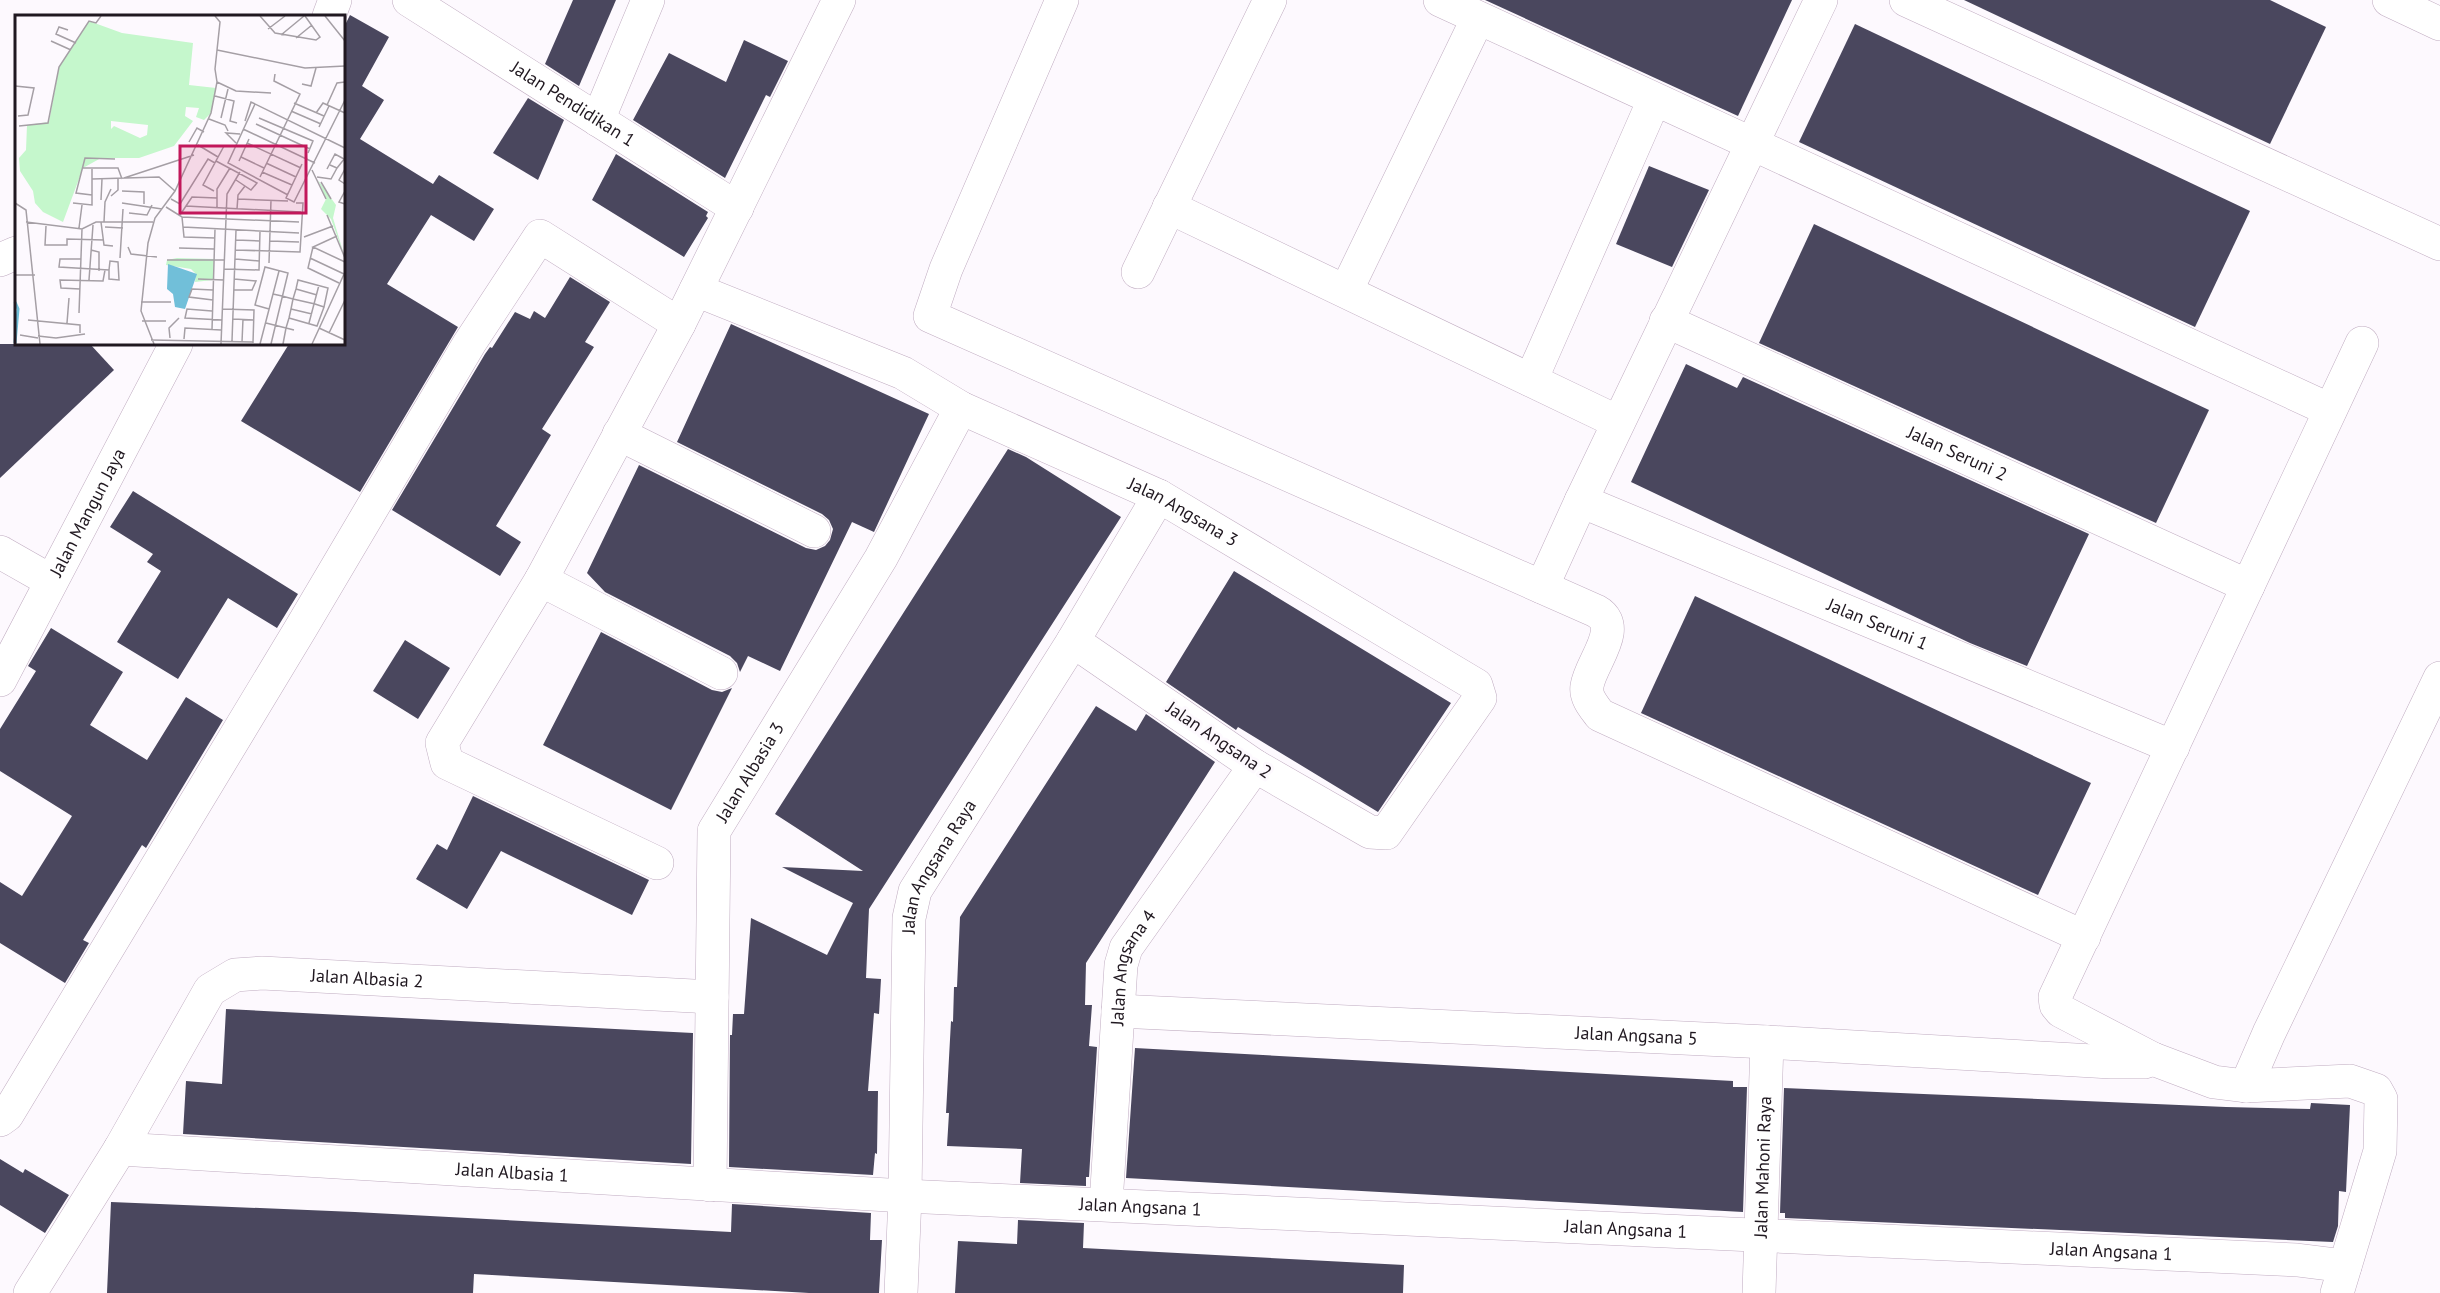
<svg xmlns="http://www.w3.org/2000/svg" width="2440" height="1293" viewBox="0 0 2440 1293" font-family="'PT Sans',sans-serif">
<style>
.building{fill:#4a475e}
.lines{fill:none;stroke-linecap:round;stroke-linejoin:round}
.street-casing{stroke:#c0acc1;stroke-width:34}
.secondary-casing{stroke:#c0acc1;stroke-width:34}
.street{stroke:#fff;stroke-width:33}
.secondary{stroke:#fff;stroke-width:33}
.labels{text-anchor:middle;stroke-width:6;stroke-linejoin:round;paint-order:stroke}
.street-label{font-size:18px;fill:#201820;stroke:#fdf9fe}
.inset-river{fill:none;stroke:#71bfd9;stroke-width:3}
.inset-road{fill:none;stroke:#a59fa5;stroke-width:1.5}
.view{fill:#c2185b;fill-opacity:0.15;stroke:#c2185b;stroke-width:3}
.inset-edge{fill:none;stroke:#201820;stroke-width:3}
</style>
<rect width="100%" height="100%" fill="#fdf9fe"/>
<g class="building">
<polygon points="573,0 616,0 579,86 545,64"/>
<polygon points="1485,0 1792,0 1738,116"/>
<polygon points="1964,0 2270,0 2326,27 2270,144"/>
<polygon points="350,15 389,37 362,86 384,100 360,139 433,184 439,175 494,209 474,241 431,215 387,284 458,327 360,492 241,421 289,344 344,344 344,27"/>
<polygon points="1855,24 2250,211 2195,327 1799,142"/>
<polygon points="744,40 788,61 770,97 766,95 725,178 633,120 669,53 726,82"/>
<polygon points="528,98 564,120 538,180 493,153"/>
<polygon points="616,154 708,212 706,216 708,218 684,257 592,200"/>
<polygon points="1649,166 1709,190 1672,267 1616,244"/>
<polygon points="1814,224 2209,410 2156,523 1759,343"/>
<polygon points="570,277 610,302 585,342 594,347 542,429 551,435 496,526 521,542 500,576 392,510 485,354 490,347 492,348 515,312 530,319 534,311 545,318"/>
<polygon points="731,324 929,414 874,532 852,522 780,671 748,656 740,672 737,663 730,656 605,592 587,573 639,465 806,548 816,550 825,546 830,540 833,529 829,520 822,514 677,442"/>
<polygon points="0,344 90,344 114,370 0,478"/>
<polygon points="1686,364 1737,388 1743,377 2089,534 2027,666 1970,643 1631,482"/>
<polygon points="1008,449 1026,457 1121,517 869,909 866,978 881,979 879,1014 874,1013 868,1091 878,1091 877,1154 875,1153 873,1175 729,1167 730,1035 732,1035 733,1014 744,1014 751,918 827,955 853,903 782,867 863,871 775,814"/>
<polygon points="133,491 298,594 277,628 228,598 178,679 117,642 161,571 147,562 153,554 110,527"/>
<polygon points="1234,571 1451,703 1378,812 1238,727 1236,730 1166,682"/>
<polygon points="1695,596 2091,783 2038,895 1641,713"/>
<polygon points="51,628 123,672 90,725 147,760 186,697 223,720 146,848 142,845 83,940 89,943 65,983 0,943 0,882 22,896 72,816 0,771 0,729 36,671 28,666"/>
<polygon points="601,632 712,690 722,692 732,688 671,810 543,745"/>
<polygon points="405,640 450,668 418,719 373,691"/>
<polygon points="1096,706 1136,731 1146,714 1215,762 1086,963 1085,1005 1092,1005 1089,1046 1097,1047 1089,1177 1086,1177 1086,1186 1020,1183 1022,1149 947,1146 949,1113 946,1113 951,1021 953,1022 954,987 957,987 960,917"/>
<polygon points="473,796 649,880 632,915 501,851 467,909 416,879 437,844 447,850"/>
<polygon points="226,1009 693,1033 691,1164 183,1134 186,1081 222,1084"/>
<polygon points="1135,1048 1733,1081 1733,1087 1747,1087 1743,1212 1126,1178"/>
<polygon points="1784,1088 2226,1107 2310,1109 2311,1103 2350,1105 2346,1192 2339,1191 2338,1226 2333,1242 1785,1218 1785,1213 1780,1213"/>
<polygon points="0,1159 23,1173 25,1169 69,1195 45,1233 0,1205"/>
<polygon points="111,1202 355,1212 731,1232 732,1204 871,1213 870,1240 882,1240 879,1293 809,1293 474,1274 473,1293 107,1293"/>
<polygon points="1018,1220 1084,1223 1083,1248 1404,1265 1403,1293 955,1293 958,1241 1017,1244"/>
</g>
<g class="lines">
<defs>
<g id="street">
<path id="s1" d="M 409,0 L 737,208"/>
<path d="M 1062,0 L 946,269 L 930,316 L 1596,611 C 1625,627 1590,663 1587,686 C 1585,697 1594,707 1600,715 L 2084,937"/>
<polyline points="1440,0 2330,410"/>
<polyline points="1906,0 2440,244"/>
<polyline points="2389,0 2440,24"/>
<polyline points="598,120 648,0"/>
<polyline points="1169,207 1618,422"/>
<polyline points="0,260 16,253"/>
<polyline points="1138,272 1270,0"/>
<path id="s2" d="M 696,290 L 903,373 L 961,408 L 1159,496 L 1476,685 L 1480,698 L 1386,833 L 1370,832 L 1255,766 L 1073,641"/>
<polyline points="1346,291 1478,18"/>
<path id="s3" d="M 1666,321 L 2248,586"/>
<polyline points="2362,343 2055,997 2056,1005 2061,1011 2153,1059 2214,1082 2246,1086 2269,1033 2440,678"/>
<polyline points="1531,380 1654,100"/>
<polyline points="619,434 814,531"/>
<path id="s4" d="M 1581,501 L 2173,747"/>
<polyline points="0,552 51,581"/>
<polyline points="541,580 721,673"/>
<polyline points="1542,587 1581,501 1821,0"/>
<polyline points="657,863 447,763 442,743 541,580 679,324 839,0"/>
<path id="s5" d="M 1118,1011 L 1767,1042 L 2111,1062 L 2144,1062 L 2153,1059"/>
<polyline points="2246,1086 2350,1081 2376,1090 2381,1099 2380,1151 2337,1293"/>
<polyline points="0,1120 7,1115 301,628 469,344 540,236 679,324"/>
<path id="s6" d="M 120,1149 L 905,1196 L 2297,1260 L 2345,1266"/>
<path id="s7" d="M 710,1185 L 714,831 L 881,558 L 961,408"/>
<path id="s8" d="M 1106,1204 L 1121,965 L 1126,948 L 1255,766"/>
<path id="s9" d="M 30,1293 L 120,1149 L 210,990 L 235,975 L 262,973 L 712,997"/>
<path id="s10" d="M 901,1293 L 905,1196 L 909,918 L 915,891 L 1073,641 L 1159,496"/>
<path id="s11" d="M 1759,1293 L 1767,1042"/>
</g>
<g id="secondary">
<polyline points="329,16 335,0"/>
<path id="s12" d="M 0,680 L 176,344"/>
</g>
</defs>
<use href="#street" class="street-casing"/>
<use href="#secondary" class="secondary-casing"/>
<use href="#street" class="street"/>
<use href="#secondary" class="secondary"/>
</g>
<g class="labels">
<g class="street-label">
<text dy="6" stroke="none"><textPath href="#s1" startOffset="194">Jalan Pendidikan 1</textPath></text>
<text dy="6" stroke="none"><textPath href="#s3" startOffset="320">Jalan Seruni 2</textPath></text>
<text dy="6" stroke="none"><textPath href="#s12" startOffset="189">Jalan Mangun Jaya</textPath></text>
<text dy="6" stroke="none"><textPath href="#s2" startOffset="536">Jalan Angsana 3</textPath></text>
<text dy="6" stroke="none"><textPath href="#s4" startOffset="321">Jalan Seruni 1</textPath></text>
<text transform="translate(1219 740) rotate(34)" y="6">Jalan Angsana 2</text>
<text dy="6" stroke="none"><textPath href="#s7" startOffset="423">Jalan Albasia 3</textPath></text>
<text dy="6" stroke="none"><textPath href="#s10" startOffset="434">Jalan Angsana Raya</textPath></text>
<text dy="6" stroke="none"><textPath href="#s8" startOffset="240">Jalan Angsana 4</textPath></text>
<text dy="6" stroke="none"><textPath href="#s9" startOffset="514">Jalan Albasia 2</textPath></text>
<text dy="6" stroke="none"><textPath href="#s5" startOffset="519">Jalan Angsana 5</textPath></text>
<text dy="6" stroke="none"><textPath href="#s11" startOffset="126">Jalan Mahoni Raya</textPath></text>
<text dy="6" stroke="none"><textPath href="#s6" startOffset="393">Jalan Albasia 1</textPath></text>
<text dy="6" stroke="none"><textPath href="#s6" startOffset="1022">Jalan Angsana 1</textPath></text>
<text dy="6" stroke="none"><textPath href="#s6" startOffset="1508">Jalan Angsana 1</textPath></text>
<text dy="6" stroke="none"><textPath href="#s6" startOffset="1994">Jalan Angsana 1</textPath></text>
</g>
</g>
<g transform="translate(15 15)">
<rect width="330" height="330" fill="#fdf9fe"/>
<path d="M 74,6 L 107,18 L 178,28 L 174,70 L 201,73 L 196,98 L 189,105 L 181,102 L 184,93 L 171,92 L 170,101 L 178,106 L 159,131 L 124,143 L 86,143 L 68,153 L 48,207 L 28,197 L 20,188 L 18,176 L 5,156 L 4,143 L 11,135 L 12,110 L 34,107 L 44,52 ZM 96,106 L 133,110 L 132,120 L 125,123 L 99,111 L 96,114 ZM 303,165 L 321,190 L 318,203 L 330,243 L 316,204 L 306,194 L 311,184 ZM 162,243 L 199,244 L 198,265 L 180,267 L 181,259 L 176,254 L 151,250 L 152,245 Z" fill="#c5f7cc" fill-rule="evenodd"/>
<path d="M 153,249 L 182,259 L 170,294 L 160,292 L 158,279 L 152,274 Z" fill="#71bfd9"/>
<path class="inset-river" d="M 0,287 L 3,294 L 0,328"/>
<path class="inset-road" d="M 245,1 L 260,18 L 301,25 L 305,22 L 290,1M 310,1 L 330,26M 253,14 L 270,1M 53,15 L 44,12 L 41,19 L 61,28M 266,20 L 289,1M 281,23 L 297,10M 36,26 L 56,35M 202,35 L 290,53 L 330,51M 202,67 L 221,76 L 256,78M 287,69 L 296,71 L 301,53M 0,71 L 19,73 L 13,100 L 3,101M 200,81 L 219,86 L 215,106 L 222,108M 279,88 L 309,101M 240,89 L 213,148 L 273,180M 312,90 L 322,68 L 330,67M 276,96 L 306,109M 301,98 L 308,88 L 330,98M 206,103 L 213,74M 244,103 L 298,126 L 293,138M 194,104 L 210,110 L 213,116M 230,106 L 236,87 L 330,133M 241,109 L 295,134M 4,111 L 33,108 L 44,52 L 74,6 L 81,8 L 86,1M 304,112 L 314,91M 228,114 L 300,148M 174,127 L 182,113 L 189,117M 221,128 L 211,118 L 225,119M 232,128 L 286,153M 183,130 L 203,142M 226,142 L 249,153M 201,146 L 242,168 L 236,175 L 221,165M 224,146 L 234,124M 251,148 L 281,162M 287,149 L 271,183 L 279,187 L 330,85M 315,150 L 322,153 L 330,143M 68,153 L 103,153 L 107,164M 312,154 L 320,139 L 329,144M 330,154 L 324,165 L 330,169M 297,155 L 311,184M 247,157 L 277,170M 245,162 L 285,79 L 259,66 L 260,59M 302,162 L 316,164 L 322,153M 109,163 L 179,140M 77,164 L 144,162 L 160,176M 306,167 L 316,184M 107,176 L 129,177 L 129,189M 199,176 L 188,170 L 209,131M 330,176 L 324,187 L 330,189M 77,180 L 61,178 L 70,143 L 100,144M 96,181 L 103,175 L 103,164M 156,184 L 165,189 L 193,144 L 200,148M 223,184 L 273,186M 86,185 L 87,164M 0,188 L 11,195 L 25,329M 58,188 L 77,190 L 77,154M 107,188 L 147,194M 171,191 L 286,197M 151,192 L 167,202 L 284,207M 202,193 L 202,174 L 215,153M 222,194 L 223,180 L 230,171M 114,198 L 132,200 L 137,190M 165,200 L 177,182 L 202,183M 312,200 L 330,243M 167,202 L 169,222 L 200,223M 11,207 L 67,214 L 81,207 L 138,207M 86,207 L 89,230 L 98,231M 89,207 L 90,187 L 96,174M 31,211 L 30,230 L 52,230 L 52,224 L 89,225M 90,212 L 108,213M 168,212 L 284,218M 64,213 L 67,190M 322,221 L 298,232 L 330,247M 289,222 L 318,211M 221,225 L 245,226M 255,226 L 284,227M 113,232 L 116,239 L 142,242M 298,232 L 293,253 L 324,268M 164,233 L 199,234M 76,235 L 84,237 L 84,256M 221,235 L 285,237 L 288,188 L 281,188M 105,243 L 108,194M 295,243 L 329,259M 66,244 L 45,244 L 44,252 L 94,255 L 95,246 L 103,247 L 104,265 L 94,264 L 94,255M 220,244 L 244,246M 152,245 L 209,245M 254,248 L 256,185M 209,254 L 244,255 L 245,216M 0,260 L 20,260M 183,264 L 209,265M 74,265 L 78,210M 65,274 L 46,273 L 45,265 L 88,266 L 90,255M 281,274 L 302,280M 219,275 L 237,275 L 241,266 L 219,264M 258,279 L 267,281 L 278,284 L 300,289 L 309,292 L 313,273 L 283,265 L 281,274 L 278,284 L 276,294 L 274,303 L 271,313 L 268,329M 198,285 L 174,282 L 177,274 L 198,275M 126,287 L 156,287M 207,294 L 239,295 L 238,328M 254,294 L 240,290 L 250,252 L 273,258 L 256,329M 276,294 L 297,299M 197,296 L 172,294 L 170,303 L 207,305M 64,298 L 67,214M 274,303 L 302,311 L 309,292M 218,304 L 239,305M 13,305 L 65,310 L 65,318M 127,306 L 151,306M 52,308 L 54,283M 251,308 L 279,315M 294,308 L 304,270M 304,313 L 330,325M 197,315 L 200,214M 314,318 L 330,285M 5,320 L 23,323M 23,321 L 41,323 L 70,319M 155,323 L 154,313 L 164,303M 169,324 L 170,313 L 206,315M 136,325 L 238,327M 217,326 L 221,215M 227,327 L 228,304M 139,329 L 126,296 L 133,228 L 140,203 L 160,176 L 196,98 L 202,67 L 200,54 L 205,7 L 200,1M 206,329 L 212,179 L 225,157M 245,329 L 264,256M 297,329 L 330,257"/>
<path class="view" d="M 165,131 L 291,131 L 291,198 L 165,198 Z"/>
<rect width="330" height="330" class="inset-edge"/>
</g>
</svg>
